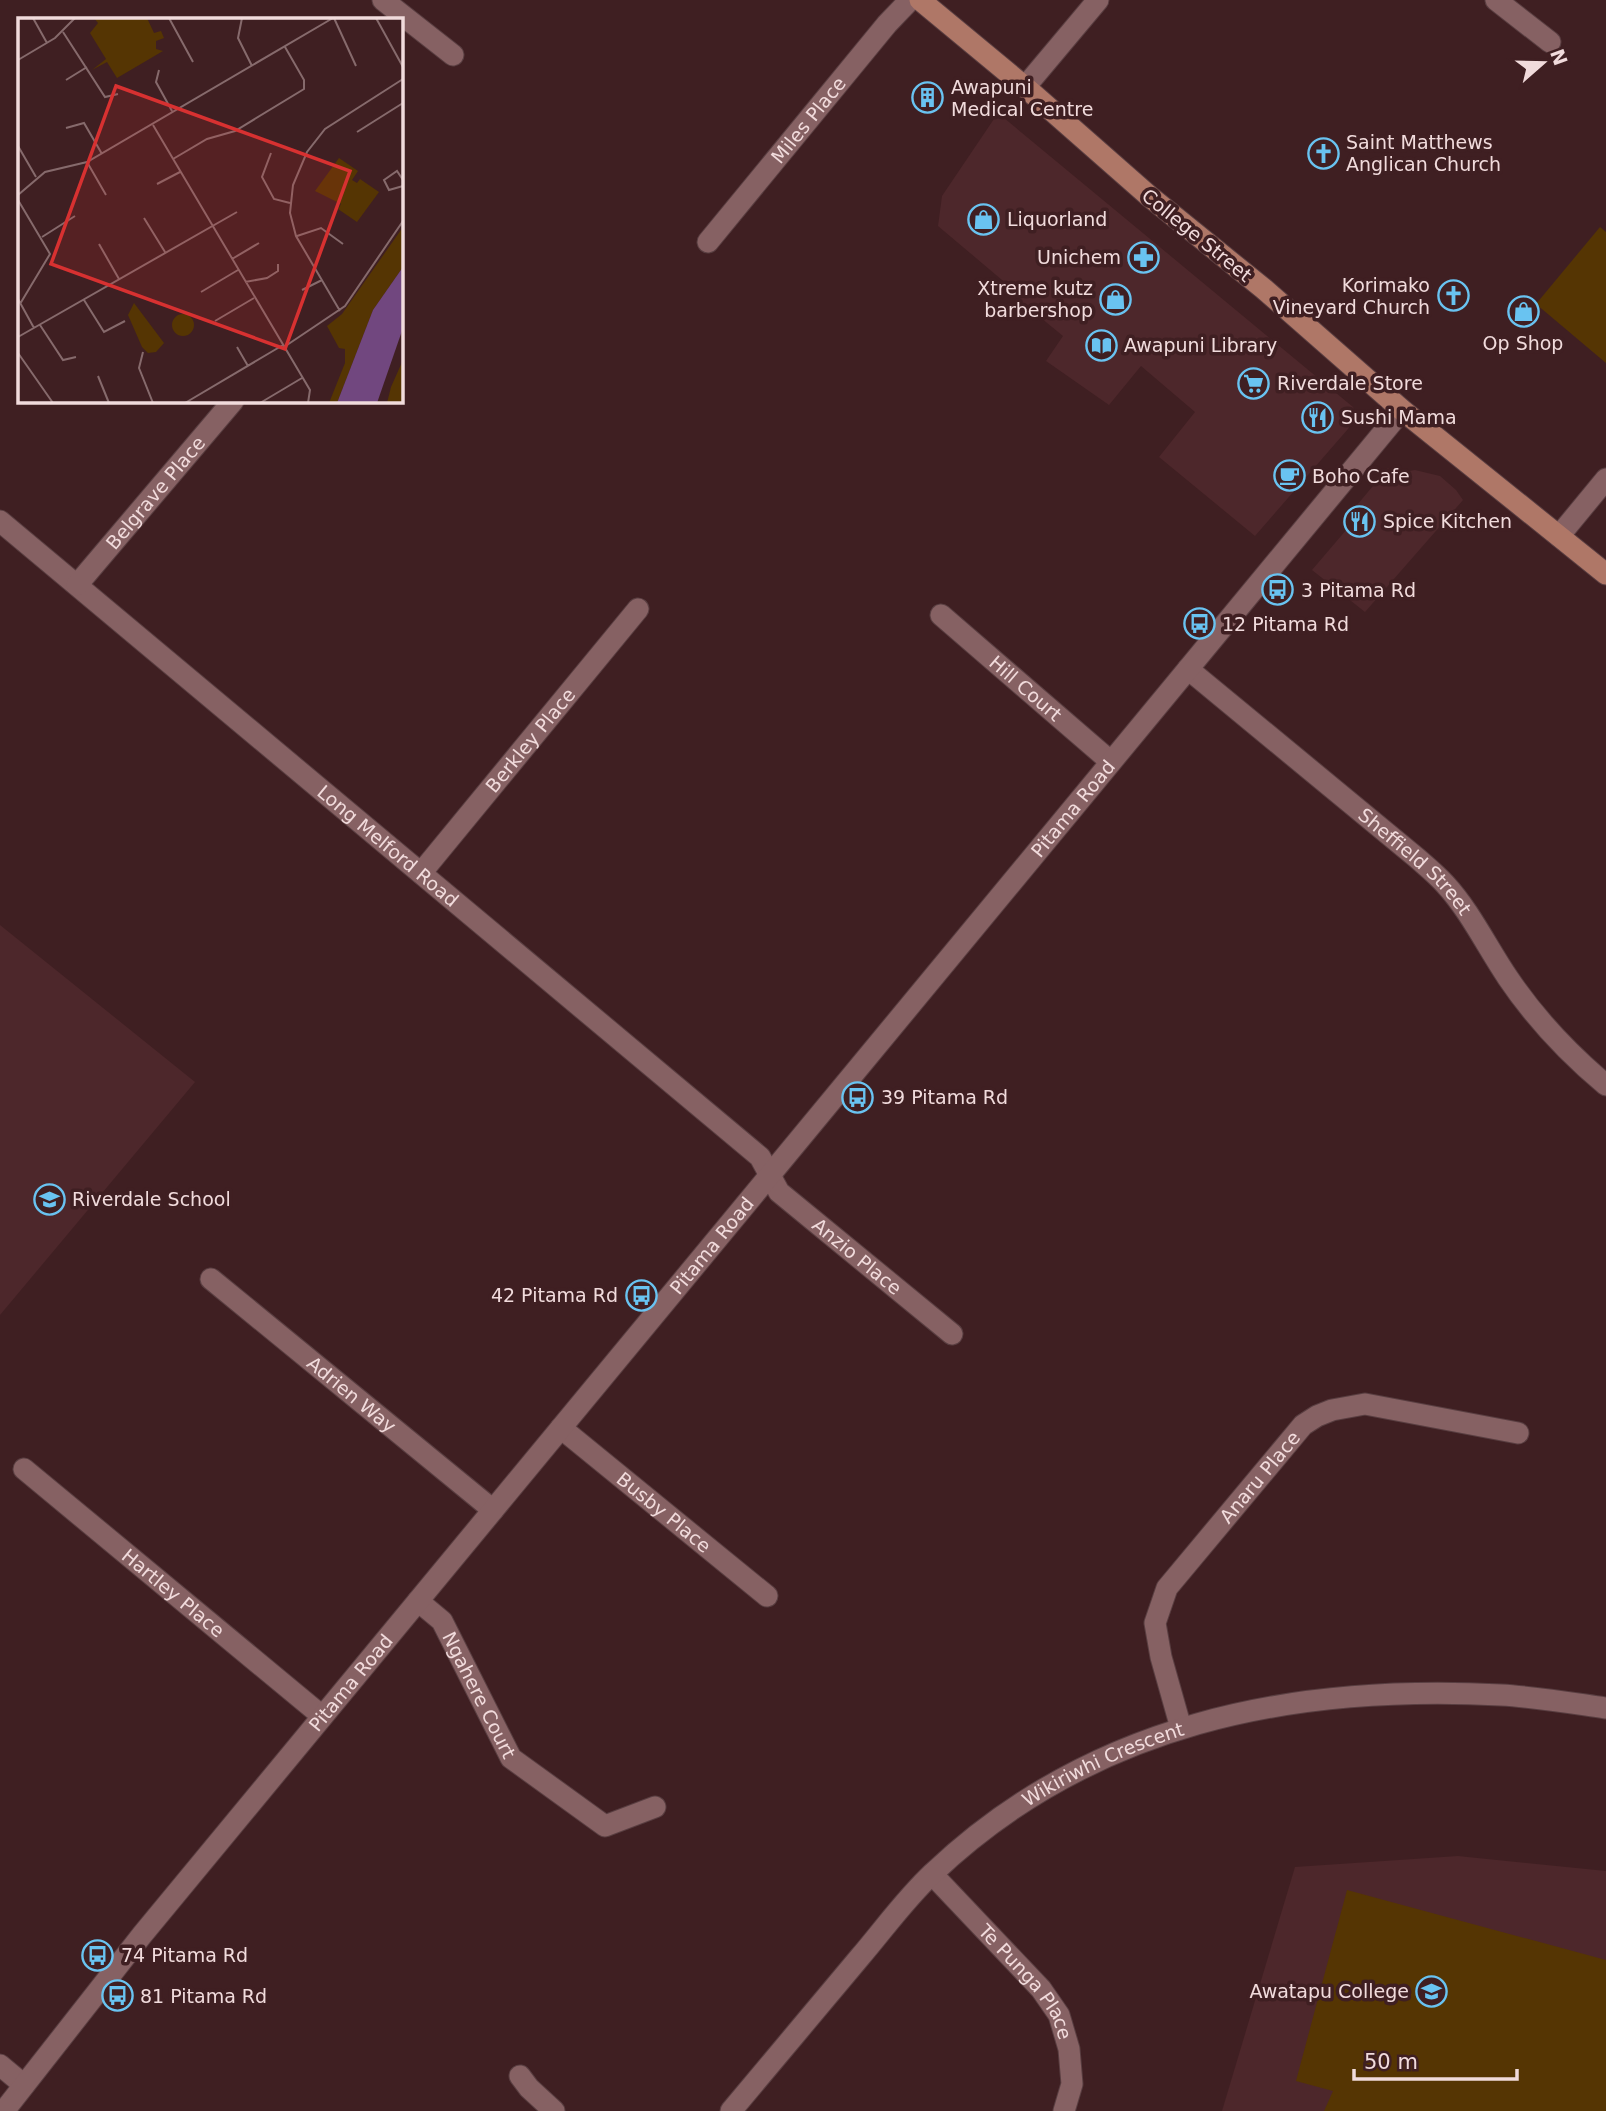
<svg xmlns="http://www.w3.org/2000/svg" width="1606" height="2111" viewBox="0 0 1606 2111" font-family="'DejaVu Sans',sans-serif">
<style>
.built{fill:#4d272b}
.green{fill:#553503}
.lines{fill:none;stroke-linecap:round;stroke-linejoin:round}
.minor-casing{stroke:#593e41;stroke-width:23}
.major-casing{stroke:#593e41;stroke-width:23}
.minor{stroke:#866163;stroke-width:21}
.major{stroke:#af7767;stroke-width:21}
.labels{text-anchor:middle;stroke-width:7;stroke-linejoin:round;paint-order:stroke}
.poi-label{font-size:19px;fill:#f1dbdc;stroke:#3f1f22;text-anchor:start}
.street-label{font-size:19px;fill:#f1dbdc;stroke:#3f1f22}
.inset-road{fill:none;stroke:#866a6c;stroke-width:2}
.view{fill:#d73131;fill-opacity:0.15;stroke:#d73131;stroke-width:3.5}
.inset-edge{fill:none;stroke:#f1dbdc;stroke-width:3.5}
</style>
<rect width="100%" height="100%" fill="#3f1f22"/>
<g class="built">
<polygon points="998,113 1353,407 1356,415 1348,429 1255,536 1159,457 1195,412 1141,366 1109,405 1046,361 1063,336 1019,300 1021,296 938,226 942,196"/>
<polygon points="1388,468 1393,474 1415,470 1440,476 1456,490 1463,500 1365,612 1312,570 1347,529 1342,523"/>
<polygon points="0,925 195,1082 0,1315"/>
<polygon points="1458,1856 1606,1871 1606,2111 1222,2111 1295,1867"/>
</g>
<g class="green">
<polygon points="1600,227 1606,232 1606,363 1536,304"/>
<polygon points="1347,1890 1606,1960 1606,2111 1324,2111 1333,2091 1296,2081"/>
</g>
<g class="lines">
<defs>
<g id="minor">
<polyline points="383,0 453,55"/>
<polyline points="1496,0 1550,42"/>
<polyline points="1025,87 1098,0"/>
<path id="s1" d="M 708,242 L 887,24 L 910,0"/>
<path id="s2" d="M 0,521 L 760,1157 L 779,1192 L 952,1334"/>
<polyline points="1559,536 1606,479"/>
<path id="s3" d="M 77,585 L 233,401"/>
<path id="s4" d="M 941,615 L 1110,761"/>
<path id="s5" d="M 1188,669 L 1417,858 C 1426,866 1436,874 1445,884 C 1470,911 1487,947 1508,978 C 1535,1018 1569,1054 1606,1085"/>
<path id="s6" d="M 421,873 L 638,609"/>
<path id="s7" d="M 211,1279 L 493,1510"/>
<path id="s8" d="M 561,1428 L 767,1596"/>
<path id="s9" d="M 24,1469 L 322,1716"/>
<path id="s10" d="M 418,1601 L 442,1621 L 511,1758 L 605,1826 L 655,1807"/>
<path id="s11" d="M 1181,1728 L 1161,1657 L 1155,1623 L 1167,1588 L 1303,1425 L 1317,1416 L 1332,1410 L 1365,1404 L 1518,1433"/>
<path id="s12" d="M 932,1874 L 1041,1989 L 1059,2015 L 1069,2049 L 1072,2084 L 1064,2111"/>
<polyline points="0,2065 24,2085"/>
<polyline points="520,2076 529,2088 554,2111"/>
<path id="s13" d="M 4,2111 L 142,1935 L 1402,410"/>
<path id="s14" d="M 731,2111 C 774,2060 817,2008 860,1957 C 884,1929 906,1898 933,1873 C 1090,1724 1291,1684 1501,1695 C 1536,1697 1571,1703 1606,1708"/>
</g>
<polyline id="major" points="920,0 1025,87 1149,196 1264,289 1402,410 1606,574"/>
</defs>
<use href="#minor" class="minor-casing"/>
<use href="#major" class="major-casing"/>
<use href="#minor" class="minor"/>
<use href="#major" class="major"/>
</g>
<defs>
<symbol id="building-ring" viewBox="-11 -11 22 22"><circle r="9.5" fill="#3f1f22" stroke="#69c3f1" stroke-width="1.5"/><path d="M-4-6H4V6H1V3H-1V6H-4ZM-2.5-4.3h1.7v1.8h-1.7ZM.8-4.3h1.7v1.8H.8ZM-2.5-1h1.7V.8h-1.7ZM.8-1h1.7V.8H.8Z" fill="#69c3f1"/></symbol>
<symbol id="church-ring" viewBox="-11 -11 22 22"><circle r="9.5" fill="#3f1f22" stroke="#69c3f1" stroke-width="1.5"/><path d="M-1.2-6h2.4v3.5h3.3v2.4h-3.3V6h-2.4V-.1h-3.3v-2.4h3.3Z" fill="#69c3f1"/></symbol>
<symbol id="shop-ring" viewBox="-11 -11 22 22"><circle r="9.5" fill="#3f1f22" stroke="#69c3f1" stroke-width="1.5"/><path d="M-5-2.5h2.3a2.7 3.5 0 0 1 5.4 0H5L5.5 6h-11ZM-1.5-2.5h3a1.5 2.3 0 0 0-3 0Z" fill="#69c3f1"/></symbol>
<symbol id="pharmacy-ring" viewBox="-11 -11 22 22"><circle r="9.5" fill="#3f1f22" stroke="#69c3f1" stroke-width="1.5"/><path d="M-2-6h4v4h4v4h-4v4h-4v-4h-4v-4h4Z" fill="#69c3f1"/></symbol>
<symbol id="library-ring" viewBox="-11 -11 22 22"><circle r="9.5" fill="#3f1f22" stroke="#69c3f1" stroke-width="1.5"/><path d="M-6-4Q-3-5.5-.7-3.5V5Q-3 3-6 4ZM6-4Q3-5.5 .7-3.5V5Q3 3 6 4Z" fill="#69c3f1"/></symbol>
<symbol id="supermarket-ring" viewBox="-11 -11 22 22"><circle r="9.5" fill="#3f1f22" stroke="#69c3f1" stroke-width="1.5"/><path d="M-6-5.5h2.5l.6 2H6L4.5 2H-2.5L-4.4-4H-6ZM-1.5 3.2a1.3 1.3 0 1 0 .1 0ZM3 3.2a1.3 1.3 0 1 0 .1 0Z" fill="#69c3f1"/></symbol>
<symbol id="restaurant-ring" viewBox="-11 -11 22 22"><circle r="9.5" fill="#3f1f22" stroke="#69c3f1" stroke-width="1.5"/><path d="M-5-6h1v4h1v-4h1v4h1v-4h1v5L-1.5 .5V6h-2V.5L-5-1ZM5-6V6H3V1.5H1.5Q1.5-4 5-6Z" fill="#69c3f1"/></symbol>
<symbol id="cafe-ring" viewBox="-11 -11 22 22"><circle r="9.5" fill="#3f1f22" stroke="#69c3f1" stroke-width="1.5"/><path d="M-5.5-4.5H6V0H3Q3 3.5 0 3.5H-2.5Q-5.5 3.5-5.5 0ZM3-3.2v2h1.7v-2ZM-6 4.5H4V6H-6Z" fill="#69c3f1"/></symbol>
<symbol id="bus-ring" viewBox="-11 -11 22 22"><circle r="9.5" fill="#3f1f22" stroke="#69c3f1" stroke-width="1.5"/><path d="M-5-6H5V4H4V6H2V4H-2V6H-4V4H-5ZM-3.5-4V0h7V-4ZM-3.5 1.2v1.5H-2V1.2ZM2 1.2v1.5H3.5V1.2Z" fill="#69c3f1"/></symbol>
<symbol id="school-ring" viewBox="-11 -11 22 22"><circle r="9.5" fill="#3f1f22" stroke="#69c3f1" stroke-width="1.5"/><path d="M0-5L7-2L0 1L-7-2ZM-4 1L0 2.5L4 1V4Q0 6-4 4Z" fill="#69c3f1"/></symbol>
</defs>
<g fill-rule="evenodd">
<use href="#building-ring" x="910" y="80" width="35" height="35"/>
<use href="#church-ring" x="1306" y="136" width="35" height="35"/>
<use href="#shop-ring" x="966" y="202" width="35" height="35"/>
<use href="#pharmacy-ring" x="1126" y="240" width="35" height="35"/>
<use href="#church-ring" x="1436" y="278" width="35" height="35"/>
<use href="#shop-ring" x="1098" y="282" width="35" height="35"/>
<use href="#shop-ring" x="1506" y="294" width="35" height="35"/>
<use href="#library-ring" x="1084" y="328" width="35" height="35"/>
<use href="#supermarket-ring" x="1236" y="366" width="35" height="35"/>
<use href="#restaurant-ring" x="1300" y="400" width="35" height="35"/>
<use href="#cafe-ring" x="1272" y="458" width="35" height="35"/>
<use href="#restaurant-ring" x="1342" y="504" width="35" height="35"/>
<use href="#bus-ring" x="1260" y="572" width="35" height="35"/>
<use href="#bus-ring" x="1182" y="606" width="35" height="35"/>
<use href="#bus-ring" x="840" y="1080" width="35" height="35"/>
<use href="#school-ring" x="32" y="1182" width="35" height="35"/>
<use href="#bus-ring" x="624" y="1278" width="35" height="35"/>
<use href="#bus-ring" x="80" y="1938" width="35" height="35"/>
<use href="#school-ring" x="1414" y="1974" width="35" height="35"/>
<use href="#bus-ring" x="100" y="1978" width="35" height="35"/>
</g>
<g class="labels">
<g class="poi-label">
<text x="951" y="94">Awapuni<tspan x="951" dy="22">Medical Centre</tspan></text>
<text x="1346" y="149">Saint Matthews<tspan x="1346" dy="22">Anglican Church</tspan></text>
<text x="1007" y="226">Liquorland</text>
<text x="1121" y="264" text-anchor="end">Unichem</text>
<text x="1430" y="292" text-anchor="end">Korimako<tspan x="1430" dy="22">Vineyard Church</tspan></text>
<text x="1093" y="295" text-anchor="end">Xtreme kutz<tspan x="1093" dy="22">barbershop</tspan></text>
<text x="1523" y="350" text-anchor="middle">Op Shop</text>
<text x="1124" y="352">Awapuni Library</text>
<text x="1277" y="390">Riverdale Store</text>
<text x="1341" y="424">Sushi Mama</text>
<text x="1312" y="483">Boho Cafe</text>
<text x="1383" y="528">Spice Kitchen</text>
<text x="1301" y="597">3 Pitama Rd</text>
<text x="1222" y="631">12 Pitama Rd</text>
<text x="881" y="1104">39 Pitama Rd</text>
<text x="72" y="1206">Riverdale School</text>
<text x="618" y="1302" text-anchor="end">42 Pitama Rd</text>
<text x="121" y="1962">74 Pitama Rd</text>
<text x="1409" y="1998" text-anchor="end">Awatapu College</text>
<text x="140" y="2003">81 Pitama Rd</text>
</g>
<g class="street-label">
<text dy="7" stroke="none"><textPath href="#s1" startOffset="158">Miles Place</textPath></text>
<text transform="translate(1197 235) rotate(39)" y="7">College Street</text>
<text dy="7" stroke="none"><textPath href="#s3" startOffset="121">Belgrave Place</textPath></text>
<text dy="7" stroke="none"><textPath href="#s4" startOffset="112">Hill Court</textPath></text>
<text dy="7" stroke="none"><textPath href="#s6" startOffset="172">Berkley Place</textPath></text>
<text dy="7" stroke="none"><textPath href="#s13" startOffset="1685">Pitama Road</textPath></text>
<text dy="7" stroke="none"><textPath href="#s2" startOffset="506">Long Melford Road</textPath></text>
<text dy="7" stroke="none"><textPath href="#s5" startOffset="298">Sheffield Street</textPath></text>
<text dy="7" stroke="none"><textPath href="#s13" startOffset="1118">Pitama Road</textPath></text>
<text dy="7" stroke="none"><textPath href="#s2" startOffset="1132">Anzio Place</textPath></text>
<text dy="7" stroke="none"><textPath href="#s7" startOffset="182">Adrien Way</textPath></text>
<text dy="7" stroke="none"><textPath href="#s11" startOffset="290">Anaru Place</textPath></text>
<text dy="7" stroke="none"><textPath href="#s8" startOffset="133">Busby Place</textPath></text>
<text dy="7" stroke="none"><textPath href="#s9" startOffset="194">Hartley Place</textPath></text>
<text dy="7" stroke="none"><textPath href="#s13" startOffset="551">Pitama Road</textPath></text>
<text dy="7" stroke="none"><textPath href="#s10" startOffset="114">Ngahere Court</textPath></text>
<text dy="7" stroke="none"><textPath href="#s14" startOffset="516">Wikiriwhi Crescent</textPath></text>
<text dy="7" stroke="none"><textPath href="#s12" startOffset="144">Te Punga Place</textPath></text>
</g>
</g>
<g transform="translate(18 18)">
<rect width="385" height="385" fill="#3f1f22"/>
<path d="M 76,0 L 129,0 L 136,15 L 143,13 L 146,20 L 138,23 L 138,31 L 145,33 L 99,60 L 89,44 L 74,52 L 88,41 L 72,15 L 80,5 ZM 321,140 L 340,153 L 334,162 L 339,165 L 342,161 L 361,174 L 339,204 L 320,191 L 323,186 L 297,173 ZM 385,209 L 385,249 L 355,292 L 319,385 L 311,385 L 327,345 L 327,331 L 321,330 L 309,308 L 324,296 ZM 116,285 L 146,325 L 138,334 L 130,335 L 124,329 L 110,297 ZM154 307a11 11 0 1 1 22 0a11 11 0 1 1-22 0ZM 385,342 L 385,385 L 369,385 L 373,369 Z" fill="#553503"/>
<path d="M 385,249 L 385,310 L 359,385 L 319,385 L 355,292 Z" fill="#71477f"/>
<path class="inset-road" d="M 15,0 L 29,25M 151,0 L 175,44M 224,0 L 220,20 L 234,48M 316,0 L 338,48M 358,0 L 385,49M 45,14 L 87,79 L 100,76M 0,42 L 37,20 L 57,0M 141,52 L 138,64 L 154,93M 48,62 L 69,49M 135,107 L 292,372 L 290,385M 48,110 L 66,105 L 84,136M 339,114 L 385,85M 0,128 L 18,159M 253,135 L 244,159 L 256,181 L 272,185M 155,141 L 189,121 L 217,113 L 286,71 L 286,62 L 267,29M 69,144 L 88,177M 385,162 L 379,153 L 366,162 L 371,172 L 385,168M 139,166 L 162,154M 0,177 L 27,154 L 69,144 L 315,0M 0,182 L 32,236 L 2,286M 126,200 L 147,234M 279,218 L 303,210 L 325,226M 24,219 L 57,198M 81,226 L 101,261M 214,241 L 241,225M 227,264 L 249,260 L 260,253 L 260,246M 284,272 L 304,262M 183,274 L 220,252M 0,281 L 16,310M 66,282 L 86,314 L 107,303M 322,293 L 278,218 L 272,195 L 275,167 L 289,134 L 307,111 L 385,61M 197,303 L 236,280M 22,307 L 45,342 L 58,339M 0,319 L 219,194M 219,329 L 230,348M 266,329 L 327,288 L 385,203M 125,334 L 121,350 L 135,385M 0,335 L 35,385M 80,358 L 91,385M 167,385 L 265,327M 242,385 L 284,360"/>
<path class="view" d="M 98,68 L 332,153 L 267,331 L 33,246 Z"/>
<rect width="385" height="385" class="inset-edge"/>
</g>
<g transform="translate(1543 63) rotate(70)" stroke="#3f1f22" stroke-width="5" paint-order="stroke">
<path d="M0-5L12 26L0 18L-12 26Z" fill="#f1dbdc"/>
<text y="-10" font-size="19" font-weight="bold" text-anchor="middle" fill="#f1dbdc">N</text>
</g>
<path d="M1354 2069v10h163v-10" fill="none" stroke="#f1dbdc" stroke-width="3.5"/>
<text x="1364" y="2069" font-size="21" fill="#f1dbdc" stroke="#3f1f22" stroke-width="5" paint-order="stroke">50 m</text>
</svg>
